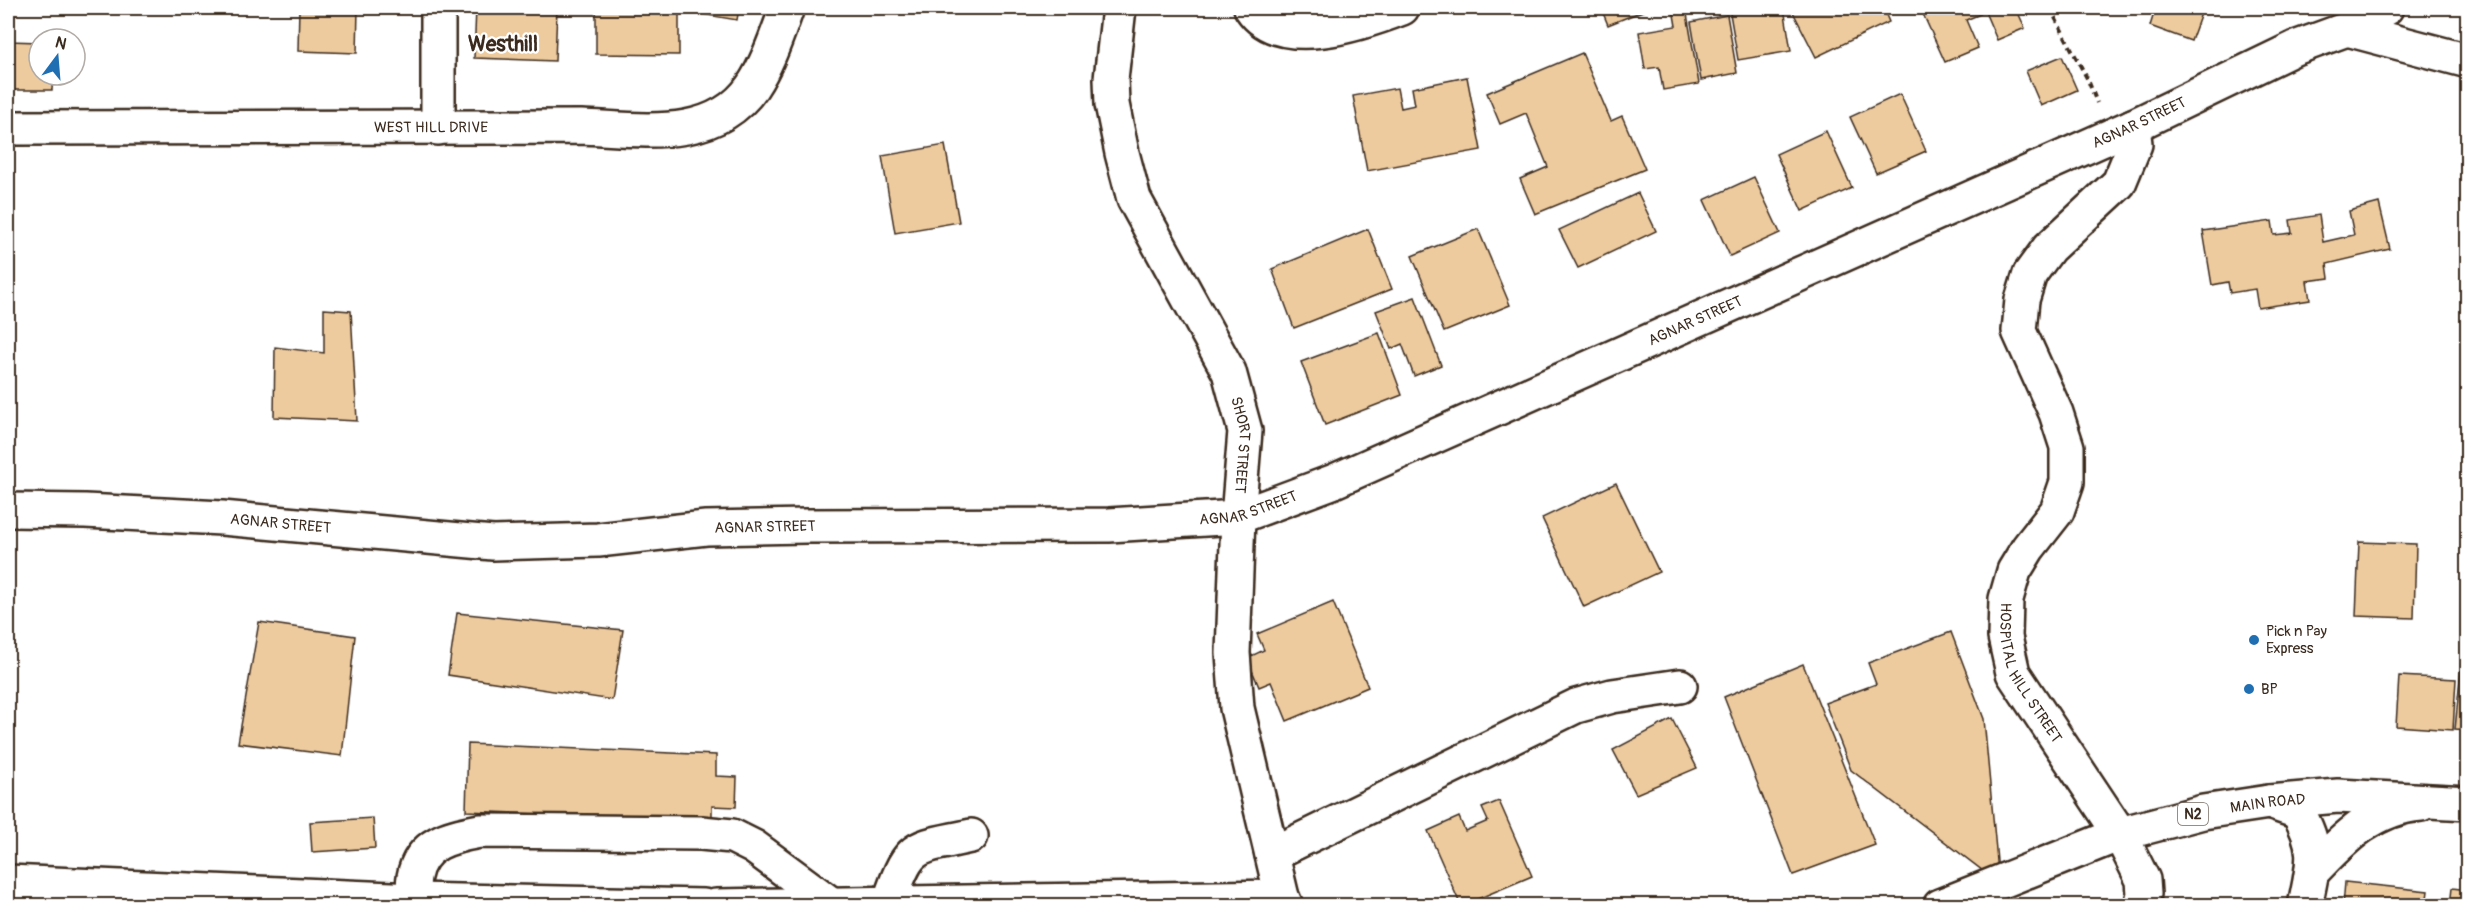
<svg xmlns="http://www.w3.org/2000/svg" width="2475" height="913" viewBox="0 0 2475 913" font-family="Pangolin,sans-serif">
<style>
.building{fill:#edcb9e;stroke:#3b2a1e;stroke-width:1.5}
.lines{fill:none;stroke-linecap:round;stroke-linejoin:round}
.minor-casing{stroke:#3b2a1e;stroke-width:38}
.highway-casing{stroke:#3b2a1e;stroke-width:38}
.path{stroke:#3b2a1e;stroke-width:4;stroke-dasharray:6 4.5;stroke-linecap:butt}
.minor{stroke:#fff;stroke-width:33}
.highway{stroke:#fff;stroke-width:33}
.poi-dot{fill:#1f6fb2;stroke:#fff;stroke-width:2}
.labels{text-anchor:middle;stroke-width:4.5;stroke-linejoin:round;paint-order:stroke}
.shield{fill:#fff;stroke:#766a62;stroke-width:1.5}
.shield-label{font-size:14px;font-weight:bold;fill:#3b2a1e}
.street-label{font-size:15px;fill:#3b2a1e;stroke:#fff}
.poi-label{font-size:15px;fill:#3b2a1e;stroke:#fff;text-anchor:start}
.district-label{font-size:21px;font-weight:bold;fill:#3b2a1e;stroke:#fff}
</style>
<rect width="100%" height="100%" fill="#fff"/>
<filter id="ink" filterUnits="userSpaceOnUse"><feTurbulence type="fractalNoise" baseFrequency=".0167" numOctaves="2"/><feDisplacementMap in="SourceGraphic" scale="12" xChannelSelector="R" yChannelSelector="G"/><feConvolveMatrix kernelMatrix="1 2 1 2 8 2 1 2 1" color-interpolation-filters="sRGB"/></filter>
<g filter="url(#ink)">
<g class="building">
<polygon points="137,8 230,8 230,13 137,11"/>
<polygon points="299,8 358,8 357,53 298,51"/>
<polygon points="476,8 557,8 555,61 474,58"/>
<polygon points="596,8 679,8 679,55 596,54"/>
<polygon points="702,8 739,8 737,20 701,14"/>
<polygon points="1601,8 1644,8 1645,10 1608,25"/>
<polygon points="1686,8 1699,84 1663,90 1659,67 1645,69 1639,32 1676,26 1673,9"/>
<polygon points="1729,8 1784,8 1791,51 1738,60"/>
<polygon points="1791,8 1883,8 1889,22 1816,57"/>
<polygon points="1931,8 2016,8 2025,28 1997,40 1985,12 1966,20 1978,48 1945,62 1923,14 1932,10"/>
<polygon points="2148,8 2203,8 2191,41 2150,26 2155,10"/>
<polygon points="1727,15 1737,73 1701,80 1691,22"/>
<polygon points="8,41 39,42 39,75 53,75 52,90 8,90"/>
<polygon points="1582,53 1611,121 1622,116 1645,169 1535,214 1520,179 1548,167 1526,113 1500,124 1487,93"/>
<polygon points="2062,56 2077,90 2041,106 2026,71"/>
<polygon points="1467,77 1481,150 1367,171 1353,96 1397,88 1401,108 1415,105 1412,88"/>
<polygon points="1900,94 1926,151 1876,173 1850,117"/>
<polygon points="1826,131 1852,188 1802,211 1776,154"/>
<polygon points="945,145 959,222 895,233 882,156"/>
<polygon points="1754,177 1780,233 1730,256 1704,200"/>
<polygon points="1638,193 1656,231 1578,268 1559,230"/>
<polygon points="2379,203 2390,249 2327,264 2329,278 2307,281 2310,300 2258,308 2255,289 2230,293 2228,282 2212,285 2203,231 2272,221 2274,235 2292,233 2290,220 2319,215 2323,242 2354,235 2349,211"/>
<polygon points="1368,229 1392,289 1294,328 1272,269"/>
<polygon points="1478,229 1510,305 1444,332 1412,256"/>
<polygon points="1415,297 1441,365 1414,376 1402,344 1391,349 1376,311"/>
<polygon points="324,309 351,311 357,421 274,417 275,347 324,353"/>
<polygon points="1379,333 1402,395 1325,425 1301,362"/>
<polygon points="1616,483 1659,572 1584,607 1542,518"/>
<polygon points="2359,542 2416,544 2414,618 2356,616"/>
<polygon points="1333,602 1368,687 1287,721 1271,682 1259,687 1247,658 1264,650 1257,634"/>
<polygon points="457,613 623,630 612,700 448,675"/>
<polygon points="259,622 355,636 342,756 238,743"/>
<polygon points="1951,632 1984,719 1999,883 1851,770 1825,703 1876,684 1868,663"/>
<polygon points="2463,649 2468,649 2468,730 2455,729"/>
<polygon points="1803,664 1875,845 1793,875 1724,697"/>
<polygon points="2399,676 2456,679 2453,730 2396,726"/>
<polygon points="1672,719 1697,768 1636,794 1613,750"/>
<polygon points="468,744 716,755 716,776 737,777 736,807 712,806 712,821 466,811"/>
<polygon points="1499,801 1532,876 1461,906 1428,831 1459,817 1465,831 1488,821 1482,808"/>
<polygon points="373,818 375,848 312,852 310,822"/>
<polygon points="2345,882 2428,891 2426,906 2343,906"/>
<polygon points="2452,888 2468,890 2468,906 2450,906"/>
</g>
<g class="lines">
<defs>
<g id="minor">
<polyline points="438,8 438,128"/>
<path id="s1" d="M 1119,8 L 1111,79 L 1112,104 L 1122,153 L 1134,199 L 1229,372 L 1245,431 L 1238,517 L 1233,653 L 1237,708 L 1282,897 L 1286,906"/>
<path d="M 1251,8 C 1280,52 1363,23 1402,8"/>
<polyline points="2347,29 2468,61"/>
<path id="s2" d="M 2133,126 L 2135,144 L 2119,183 L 2049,248 L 2030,274 L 2022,300 L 2019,331 L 2056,413 L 2067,447 L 2067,482 L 2057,511 L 2028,548 L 2014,571 L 2006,599 L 2005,637 L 2013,673 L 2120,834 L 2143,880 L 2144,894 L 2141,906"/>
<path id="s3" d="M 8,128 L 581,127 C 639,129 713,143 752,87 C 768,63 777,35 787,8"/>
<path id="s4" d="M 8,510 L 85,511 L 222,518 L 493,543 L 598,540 L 706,528 L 806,526 L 1109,525 L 1238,517 L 1332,482 L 2133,126 L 2295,48 L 2347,29 L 2386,8"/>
<path d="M 2269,802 L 2298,812 C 2320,850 2313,865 2305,906"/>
<polyline points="1272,854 1576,706 1612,696 1680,686"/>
<path d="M 2314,870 C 2345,837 2374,808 2421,804"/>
<polyline points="8,882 414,900 704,906"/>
<path d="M 889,903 C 910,842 912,849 971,836"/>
<path d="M 414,906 C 415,896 412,886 414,877 C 420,843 451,836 480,831 L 701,833 L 732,836 L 754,847 L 831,904"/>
<polyline points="716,906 1282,897"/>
</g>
<g id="highway">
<path id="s5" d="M 1940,906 L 2120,834 L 2203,812 L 2269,802 L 2338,796 L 2468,803"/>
</g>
</defs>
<use href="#minor" class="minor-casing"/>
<use href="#highway" class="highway-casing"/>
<polyline class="path" points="2050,8 2088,80 2097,103"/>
<use href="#minor" class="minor"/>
<use href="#highway" class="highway"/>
</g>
</g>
<g class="poi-dot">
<circle cx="2254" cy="640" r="6"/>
<circle cx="2249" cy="689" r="6"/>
</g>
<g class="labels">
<rect class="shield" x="2178" y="803" width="30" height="22" rx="4.5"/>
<g class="shield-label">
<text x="2193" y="819">N2</text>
</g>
<g class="street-label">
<text dy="5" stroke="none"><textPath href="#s4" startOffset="2216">AGNAR STREET</textPath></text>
<text dy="5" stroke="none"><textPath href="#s3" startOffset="423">WEST HILL DRIVE</textPath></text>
<text dy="5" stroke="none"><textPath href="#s4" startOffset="1730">AGNAR STREET</textPath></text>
<text dy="5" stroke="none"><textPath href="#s1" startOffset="466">SHORT STREET</textPath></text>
<text dy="5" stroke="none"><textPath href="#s4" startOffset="1244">AGNAR STREET</textPath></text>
<text dy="5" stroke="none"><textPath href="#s4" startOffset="273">AGNAR STREET</textPath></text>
<text dy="5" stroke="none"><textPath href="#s4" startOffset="759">AGNAR STREET</textPath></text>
<text dy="5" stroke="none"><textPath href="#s2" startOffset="621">HOSPITAL HILL STREET</textPath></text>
<text dy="5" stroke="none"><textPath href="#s5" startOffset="345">MAIN ROAD</textPath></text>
</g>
<g class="poi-label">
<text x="2266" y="636">Pick n Pay<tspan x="2266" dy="17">Express</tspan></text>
<text x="2261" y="694">BP</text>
</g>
<g class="district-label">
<text x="503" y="51">Westhill</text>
</g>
</g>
<rect width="2475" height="913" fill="none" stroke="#fff" stroke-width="30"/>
<rect x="15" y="15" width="2445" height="883" fill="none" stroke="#3b2a1e" stroke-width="2" filter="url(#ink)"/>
<g transform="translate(57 57) rotate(16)"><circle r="28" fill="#ffffff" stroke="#b1aaa5" stroke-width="1.5"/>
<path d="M0-4.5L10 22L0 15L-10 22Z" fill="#1f6fb2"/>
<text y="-9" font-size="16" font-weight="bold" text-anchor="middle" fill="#3b2a1e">N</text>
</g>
</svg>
